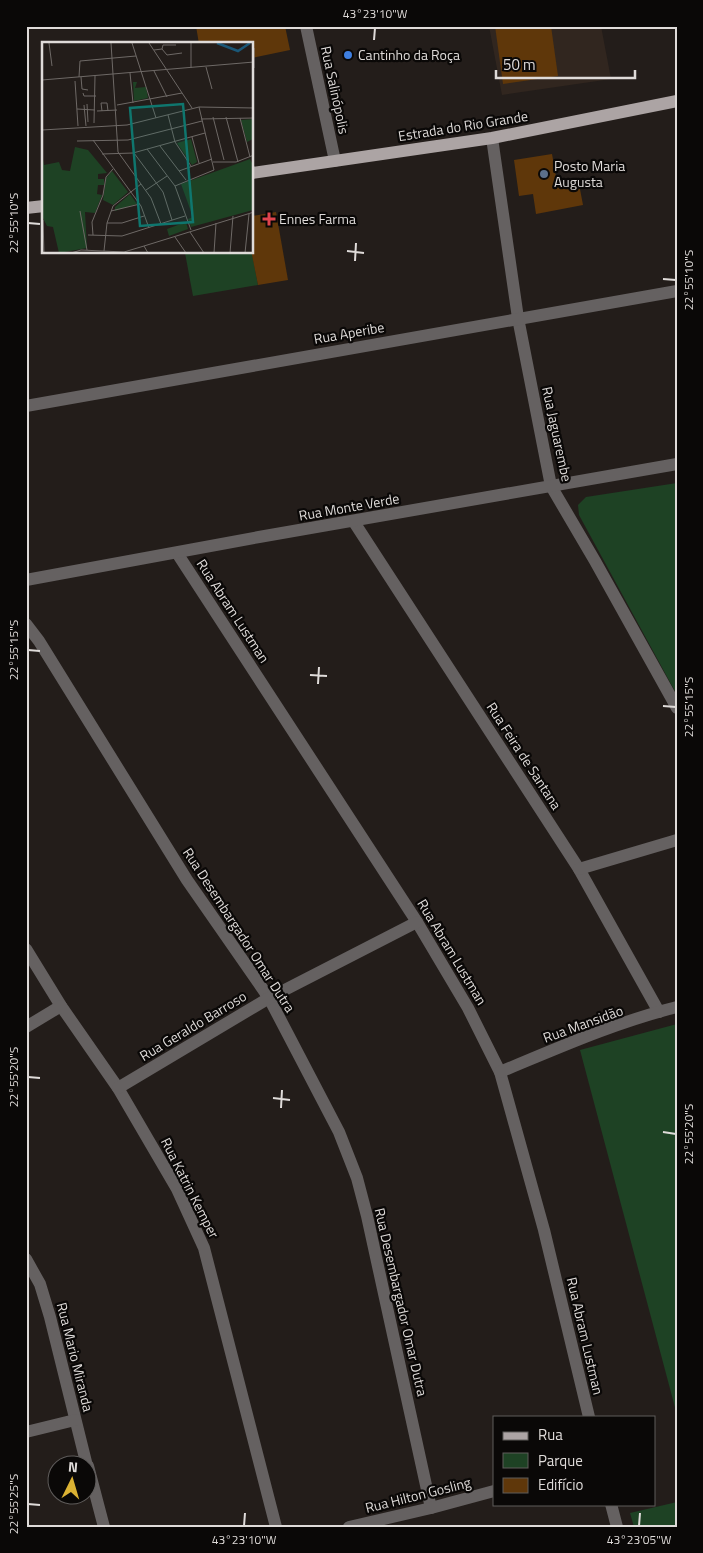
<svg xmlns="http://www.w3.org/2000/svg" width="703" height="1553" viewBox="0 0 703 1553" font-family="'Titillium Web',sans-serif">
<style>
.built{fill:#31261f}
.green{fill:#1e4224}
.building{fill:#5f370a}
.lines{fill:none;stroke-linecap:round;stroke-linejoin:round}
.minor{stroke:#656161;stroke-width:12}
.major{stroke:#aca4a4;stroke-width:12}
.ticks{fill:none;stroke:#dfdbd9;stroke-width:2}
.shop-dot{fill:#3f7fe0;stroke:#0a0807;stroke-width:2}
.service-dot{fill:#5c6f8a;stroke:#0a0807;stroke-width:2}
.health-dot{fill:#e0444e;stroke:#0a0807;stroke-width:2}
.labels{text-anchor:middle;stroke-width:4.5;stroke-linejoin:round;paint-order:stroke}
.poi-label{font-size:14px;fill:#dfdbd9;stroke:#0a0807;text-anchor:start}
.street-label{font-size:14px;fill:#dfdbd9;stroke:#0a0807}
.inset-river{fill:none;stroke:#1a5777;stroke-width:2.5}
.inset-road{fill:none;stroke:#6e6966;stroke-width:1}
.view{fill:#0f766e;fill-opacity:0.15;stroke:#0f766e;stroke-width:2.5}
.inset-edge{fill:none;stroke:#dfdbd9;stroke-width:2.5}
.neatline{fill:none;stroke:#dfdbd9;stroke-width:2}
.ticks-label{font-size:12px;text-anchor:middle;fill:#dfdbd9}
</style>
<rect width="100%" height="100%" fill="#231d1a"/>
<polygon class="built" points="489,26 601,26 611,79 502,95"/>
<g class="green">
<polygon points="185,253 252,253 258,285 193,296"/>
<polygon points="677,483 677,695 579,515 578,505 586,497"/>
<polygon points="677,1024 677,1415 580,1050"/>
<polygon points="677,1502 677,1527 634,1527 630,1513"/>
</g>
<g class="building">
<polygon points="196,26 285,26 290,50 252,58 252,44 199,44"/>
<polygon points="495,26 551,26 558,76 503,84"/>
<polygon points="552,154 558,188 579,184 583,205 536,214 533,194 519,196 514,160"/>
<polygon points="276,212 288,280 258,285 252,255 252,216"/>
</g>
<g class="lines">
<g class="minor">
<polyline points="306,26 335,161"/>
<polyline points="492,138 518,318 551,486 595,561 677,708"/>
<polyline points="26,406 677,291"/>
<polyline points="354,522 579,869 659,1012"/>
<polyline points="177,553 417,922 468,1008 500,1072 544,1230 589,1417"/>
<polyline points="26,580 259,537 677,464"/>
<polyline points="26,624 39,641 187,880 269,998 339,1132 357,1178 367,1216 431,1508"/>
<polyline points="579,869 677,840"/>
<polyline points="26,949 61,1006 118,1088 177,1189 204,1248 276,1527"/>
<polyline points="26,1027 61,1006"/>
<path d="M 500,1072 C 558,1048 616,1022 677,1007"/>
<polyline points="118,1088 269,998 417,922"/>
<polyline points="26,1259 40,1284 50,1317 87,1466"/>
<polyline points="26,1432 75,1420"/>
<polyline points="88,1466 104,1527"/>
<polyline points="611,1504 617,1527"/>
<polyline points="349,1527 431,1508 494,1491"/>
</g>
<g class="major">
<polyline points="252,173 492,138 677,101"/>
<polyline points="26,208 44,206"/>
</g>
</g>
<path class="ticks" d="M 374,40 L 375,28M 28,223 L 40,224M 347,251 L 364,253M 355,261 L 356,243M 663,279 L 676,280M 28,650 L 40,651M 310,675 L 327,676M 318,684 L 319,667M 663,706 L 676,707M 28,1077 L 40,1078M 273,1098 L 290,1100M 281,1108 L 282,1090M 663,1132 L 676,1134M 28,1504 L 40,1505M 244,1526 L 245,1513M 639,1526 L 640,1513"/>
<circle class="shop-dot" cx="348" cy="55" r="5"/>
<circle class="service-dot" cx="544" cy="174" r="5"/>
<path class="health-dot" d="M266.5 211.5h5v5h5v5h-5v5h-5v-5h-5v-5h5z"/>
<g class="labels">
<g class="poi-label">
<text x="358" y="60">Cantinho da Roça</text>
<text x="554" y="171">Posto Maria<tspan x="554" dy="16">Augusta</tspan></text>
<text x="279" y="224">Ennes Farma</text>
</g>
<g class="street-label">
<text transform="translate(335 90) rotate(78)" y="5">Rua Salinópolis</text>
<text transform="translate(463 126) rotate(-9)" y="5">Estrada do Rio Grande</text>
<text transform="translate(349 333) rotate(-10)" y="5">Rua Aperibe</text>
<text transform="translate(557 434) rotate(78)" y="5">Rua Jaguarembe</text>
<text transform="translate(349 507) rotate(-10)" y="5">Rua Monte Verde</text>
<text transform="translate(233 611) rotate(57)" y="5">Rua Abram Lustman</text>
<text transform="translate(524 756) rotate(57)" y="5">Rua Feira de Santana</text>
<text transform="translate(239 930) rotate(57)" y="5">Rua Desembargador Omar Dutra</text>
<text transform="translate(452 952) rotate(59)" y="5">Rua Abram Lustman</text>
<text transform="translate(583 1024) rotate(-20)" y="5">Rua Mansidão</text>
<text transform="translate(193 1026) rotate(-31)" y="5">Rua Geraldo Barroso</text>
<text transform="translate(190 1188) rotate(63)" y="5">Rua Katrin Kemper</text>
<text transform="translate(401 1302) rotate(77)" y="5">Rua Desembargador Omar Dutra</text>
<text transform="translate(585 1336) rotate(77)" y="5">Rua Abram Lustman</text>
<text transform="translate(75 1357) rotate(76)" y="5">Rua Mario Miranda</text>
<text transform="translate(418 1495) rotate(-14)" y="5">Rua Hilton Gosling</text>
</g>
</g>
<g transform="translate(42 42)">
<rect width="211" height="211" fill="#231d1a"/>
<path d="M 91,40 L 95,40 L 93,46 L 104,45 L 106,56 L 92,59 ZM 211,77 L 211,97 L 205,100 L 199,78 ZM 149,97 L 155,120 L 150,123 L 135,101 ZM 33,105 L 46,108 L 65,131 L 56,132 L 56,137 L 62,137 L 62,143 L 56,143 L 55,152 L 60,153 L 53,171 L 43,170 L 45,206 L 17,211 L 11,185 L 5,184 L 0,174 L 0,112 L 2,123 L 17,120 L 20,128 L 28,129 ZM 208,117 L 211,123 L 211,168 L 149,185 L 146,177 L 151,175 L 139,142 ZM 70,129 L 86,150 L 71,163 L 61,158 L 64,136 ZM 88,152 L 95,162 L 73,169 L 73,165 ZM 144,180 L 146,187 L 127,194 L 125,187 Z" fill="#1e4224"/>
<path class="inset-river" d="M 175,1 L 196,9 L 208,1"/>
<path class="inset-road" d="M 7,1 L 10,24M 69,1 L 76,110 L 109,156 L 119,182M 90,1 L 114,76M 107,1 L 150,66M 149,1 L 149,26M 212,6 L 212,26M 120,7 L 121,3 L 134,3M 112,8 L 120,7 L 125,13 L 140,11M 164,25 L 170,47M 112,29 L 125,55M 88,31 L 91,61M 37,35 L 38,19 L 94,14M 39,35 L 40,47 L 46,48M 0,38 L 212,20M 33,39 L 36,84M 41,51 L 42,54 L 54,54M 45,62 L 46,80M 42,63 L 44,84M 75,63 L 140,51M 35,67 L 53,68M 55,69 L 75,68M 60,69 L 59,61 L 65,61 L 66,69M 126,73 L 133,100 L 149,124M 171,75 L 182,118M 184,75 L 196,120M 198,76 L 208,115M 159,77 L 212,76M 52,81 L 53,34M 0,88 L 85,83 L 157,65 L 212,66M 150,95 L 157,121M 51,98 L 99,164 L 107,186M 35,99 L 86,98 L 160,79M 118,104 L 144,138M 105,107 L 133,144 L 149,188M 92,111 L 121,150 L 130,178M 60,112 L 91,111 L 163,91M 171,120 L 194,120 L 212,113M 137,129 L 170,117M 133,144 L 172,128 L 157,65M 104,148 L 125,134M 38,169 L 45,208M 69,169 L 98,162M 1,178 L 2,211M 65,181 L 80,181 L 102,174M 148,190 L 162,211M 46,193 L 80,194 L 143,174M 51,193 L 50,180 L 61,153 L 64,135 L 71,127M 133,195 L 144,211M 62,209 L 65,181 L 71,164 L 99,142M 29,211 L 39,208 L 82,210 L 102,204M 106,211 L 102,204 L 212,170M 172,211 L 174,181M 188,211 L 191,174M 203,211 L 207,172"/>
<path class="view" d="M 141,62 L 151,180 L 98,184 L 88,66 Z"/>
<rect width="211" height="211" class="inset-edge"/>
</g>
<rect width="703" height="1553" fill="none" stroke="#0a0807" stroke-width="55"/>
<rect x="493" y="1416" width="162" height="90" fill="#0a0807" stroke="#5f5c5b"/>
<rect x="503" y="1432" width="25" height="8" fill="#aca4a4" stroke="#5f5c5b"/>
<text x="538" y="1440" font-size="15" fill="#dfdbd9">Rua</text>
<rect x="503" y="1453" width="25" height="15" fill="#1e4224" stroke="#5f5c5b"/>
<text x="538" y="1466" font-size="15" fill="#dfdbd9">Parque</text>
<rect x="503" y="1478" width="25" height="15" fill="#5f370a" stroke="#5f5c5b"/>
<text x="538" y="1490" font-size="15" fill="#dfdbd9">Edifício</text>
<g transform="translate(72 1480) rotate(5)"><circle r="24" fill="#0a0807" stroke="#5f5c5b"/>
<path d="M0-4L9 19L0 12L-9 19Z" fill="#dbb233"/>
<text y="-8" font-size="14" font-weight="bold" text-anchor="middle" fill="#dfdbd9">N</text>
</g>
<path d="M496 70v8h139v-8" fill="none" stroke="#dfdbd9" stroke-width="2.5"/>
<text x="503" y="70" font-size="15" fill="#dfdbd9" stroke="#0a0807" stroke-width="4" paint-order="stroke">50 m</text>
<rect x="28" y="28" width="648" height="1498" class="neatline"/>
<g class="ticks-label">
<text x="375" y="18">43°23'10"W</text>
<text transform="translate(14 223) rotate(-90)" y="4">22°55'10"S</text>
<text transform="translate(689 280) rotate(-90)" y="4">22°55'10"S</text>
<text transform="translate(14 650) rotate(-90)" y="4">22°55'15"S</text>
<text transform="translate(689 707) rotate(-90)" y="4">22°55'15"S</text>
<text transform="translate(14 1077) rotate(-90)" y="4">22°55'20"S</text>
<text transform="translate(689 1134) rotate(-90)" y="4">22°55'20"S</text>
<text transform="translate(14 1504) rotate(-90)" y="4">22°55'25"S</text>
<text x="244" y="1544">43°23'10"W</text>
<text x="639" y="1544">43°23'05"W</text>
</g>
</svg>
